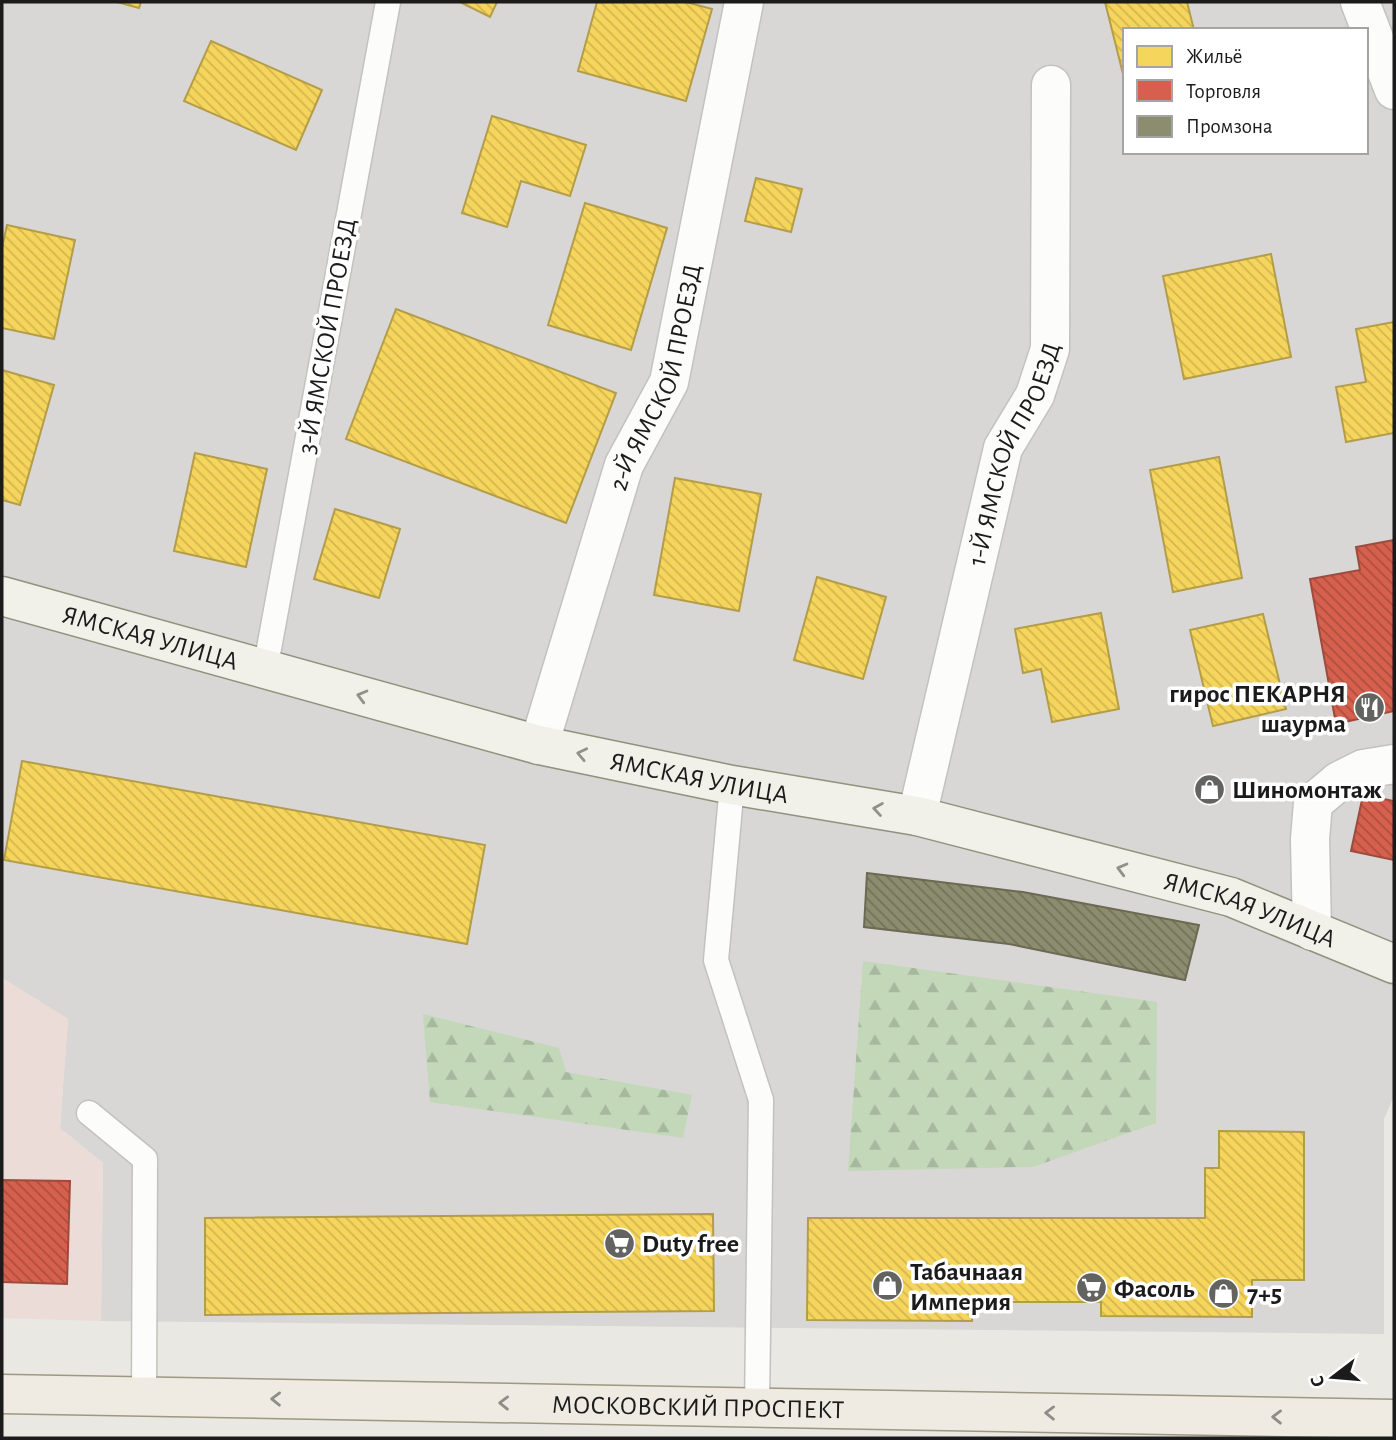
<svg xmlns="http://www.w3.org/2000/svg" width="1396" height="1440" viewBox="0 0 1396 1440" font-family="'Alegreya Sans',sans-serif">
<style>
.residential{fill:#d8d7d5;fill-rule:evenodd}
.commercial{fill:#ebdcd8}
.forest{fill:url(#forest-firs)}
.homes{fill:url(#homes-back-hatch);stroke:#b49d48;stroke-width:2}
.shops{fill:url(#shops-back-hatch);stroke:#9e4b3e;stroke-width:2}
.industry{fill:url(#industry-back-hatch);stroke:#6a6a55;stroke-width:2}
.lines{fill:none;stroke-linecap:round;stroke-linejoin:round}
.service-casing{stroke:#c2c2bf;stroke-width:27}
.minor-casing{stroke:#c2c2bf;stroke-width:41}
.secondary-casing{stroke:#8f927c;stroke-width:41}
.primary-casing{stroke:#9e9781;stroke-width:41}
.service{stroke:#fcfcfb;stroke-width:24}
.minor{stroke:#fcfcfb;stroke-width:38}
.secondary{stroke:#f1f1e9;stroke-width:38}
.primary{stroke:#efebe2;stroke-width:38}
.oneway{stroke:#91918c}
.oneway2{stroke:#908d88}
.labels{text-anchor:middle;stroke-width:7;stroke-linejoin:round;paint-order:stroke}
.street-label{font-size:26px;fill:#1b1b1b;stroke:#fff}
.poi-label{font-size:26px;font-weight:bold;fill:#1b1b1b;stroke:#fff;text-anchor:start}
</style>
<defs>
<pattern id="forest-firs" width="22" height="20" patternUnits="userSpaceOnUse" patternTransform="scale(1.75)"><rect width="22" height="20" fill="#c2d8b9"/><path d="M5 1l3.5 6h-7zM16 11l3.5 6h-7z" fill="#a6b99e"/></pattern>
<pattern id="homes-back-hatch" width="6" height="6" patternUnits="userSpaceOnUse" patternTransform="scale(1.75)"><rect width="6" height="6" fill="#f6d55c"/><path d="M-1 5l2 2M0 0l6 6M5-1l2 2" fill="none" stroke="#d2b64f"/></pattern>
<pattern id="shops-back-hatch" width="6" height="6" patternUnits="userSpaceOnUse" patternTransform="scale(1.75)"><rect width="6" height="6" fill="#d6604d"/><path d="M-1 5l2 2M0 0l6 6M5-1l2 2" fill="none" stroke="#ad4e3f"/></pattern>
<pattern id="industry-back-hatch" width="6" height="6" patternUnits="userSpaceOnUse" patternTransform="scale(1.75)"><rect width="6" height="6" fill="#8c8c6e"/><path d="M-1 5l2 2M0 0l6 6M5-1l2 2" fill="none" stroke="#72725a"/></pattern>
</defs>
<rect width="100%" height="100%" fill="#e9e8e3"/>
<path class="residential" d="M 2,2 L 1394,2 L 1394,1096 L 1384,1119 L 1384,1334 L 101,1321 L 103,1163 L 60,1128 L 68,1019 L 2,978 ZM 1125,30 L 1366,30 L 1366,152 L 1125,152 Z"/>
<polygon class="commercial" points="2,978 68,1019 60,1128 103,1163 101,1321 2,1318"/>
<g class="forest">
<polygon points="863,961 1157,1002 1156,1123 1033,1167 848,1171"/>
<polygon points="423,1014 559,1048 566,1072 692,1095 683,1138 430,1102"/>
</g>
<g class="homes">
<polygon points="117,2 141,2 139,8"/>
<polygon points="460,2 497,2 490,17"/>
<polygon points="597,2 686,2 712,9 686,101 578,71"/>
<polygon points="1105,2 1187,2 1194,30 1125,30 1125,82"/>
<polygon points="211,41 322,90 296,150 184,101"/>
<polygon points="492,116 586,145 570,196 521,181 507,227 462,213"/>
<polygon points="756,178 802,189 791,232 745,221"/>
<polygon points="585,203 667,228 631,350 548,325"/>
<polygon points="7,225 75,240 54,339 2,328 2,248"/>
<polygon points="1271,254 1291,357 1184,379 1163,276"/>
<polygon points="396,309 616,393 566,523 346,439"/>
<polygon points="1394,322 1394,433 1346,442 1336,387 1366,382 1356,329"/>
<polygon points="2,370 54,385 20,505 2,500"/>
<polygon points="195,453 267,469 246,567 174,551"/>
<polygon points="1219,457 1242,578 1173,592 1150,470"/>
<polygon points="675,478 761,494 739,611 654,595"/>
<polygon points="335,509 400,529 379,598 314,579"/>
<polygon points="817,577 886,597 863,679 794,660"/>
<polygon points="1101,613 1119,709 1052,722 1041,669 1023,673 1015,629"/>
<polygon points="1263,614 1286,709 1213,726 1190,630"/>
<polygon points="22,761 485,845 467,944 4,860"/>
<polygon points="1219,1131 1304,1132 1304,1280 1252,1280 1252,1317 1101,1316 1101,1302 972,1302 972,1321 807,1320 808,1218 1205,1218 1205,1168 1219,1168"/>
<polygon points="713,1214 714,1311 205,1315 205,1218"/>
</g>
<g class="shops">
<polygon points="1394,540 1394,711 1336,724 1310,579 1360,570 1356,547"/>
<polygon points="1363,795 1394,801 1394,860 1351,851"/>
<polygon points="2,1180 70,1181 67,1284 2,1282"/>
</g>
<polygon class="industry" points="867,873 1023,892 1199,925 1185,980 1009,944 864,927"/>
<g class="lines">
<defs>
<g id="service">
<polyline points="265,670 388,2"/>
<polyline points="732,785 716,960 761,1100 757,1407"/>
<polyline points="89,1113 145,1159 144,1397"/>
</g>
<g id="minor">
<polyline points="1360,2 1394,90"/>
<path id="s1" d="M 539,745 L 624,465 L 669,382 L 744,2"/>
<path id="s2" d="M 917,816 L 1003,448 L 1035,395 L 1050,349 L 1051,85"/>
<polyline points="1312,931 1310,839 1313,803 1339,781 1363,769 1394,764"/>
</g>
<g id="secondary">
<path id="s3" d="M 2,596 L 539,745 L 732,785 L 917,816 L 1231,897 L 1394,964"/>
</g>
<g id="primary">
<path id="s4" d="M 2,1394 L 1394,1419"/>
</g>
</defs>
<use href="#service" class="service-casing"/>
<use href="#minor" class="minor-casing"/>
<use href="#secondary" class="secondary-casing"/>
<use href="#primary" class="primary-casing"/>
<use href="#service" class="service"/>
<use href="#minor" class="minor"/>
<use href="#secondary" class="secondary"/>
<use href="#primary" class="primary"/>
</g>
<defs><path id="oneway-chevron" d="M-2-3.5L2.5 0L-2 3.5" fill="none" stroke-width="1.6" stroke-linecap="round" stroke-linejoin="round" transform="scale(1.75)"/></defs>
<g class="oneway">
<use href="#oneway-chevron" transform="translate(362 696) rotate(-165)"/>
<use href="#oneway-chevron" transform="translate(582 754) rotate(-168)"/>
<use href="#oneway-chevron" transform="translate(878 809) rotate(-171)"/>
<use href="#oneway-chevron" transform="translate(1122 869) rotate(-165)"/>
</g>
<g class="oneway2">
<use href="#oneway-chevron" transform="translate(276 1399) rotate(-179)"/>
<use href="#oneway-chevron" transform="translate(504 1403) rotate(-179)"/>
<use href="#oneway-chevron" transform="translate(1050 1413) rotate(-179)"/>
<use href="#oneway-chevron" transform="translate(1277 1417) rotate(-179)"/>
</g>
<defs>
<symbol id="restaurant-disc" viewBox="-11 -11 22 22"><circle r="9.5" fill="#636361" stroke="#fff"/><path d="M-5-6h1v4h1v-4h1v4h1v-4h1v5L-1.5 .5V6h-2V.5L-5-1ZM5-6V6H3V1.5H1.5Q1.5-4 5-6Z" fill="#fff"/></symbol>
<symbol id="shop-disc" viewBox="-11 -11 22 22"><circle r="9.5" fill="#636361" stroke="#fff"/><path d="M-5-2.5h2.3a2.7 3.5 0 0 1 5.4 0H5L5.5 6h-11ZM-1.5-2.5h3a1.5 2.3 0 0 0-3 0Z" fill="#fff"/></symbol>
<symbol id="supermarket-disc" viewBox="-11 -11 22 22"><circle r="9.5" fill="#636361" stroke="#fff"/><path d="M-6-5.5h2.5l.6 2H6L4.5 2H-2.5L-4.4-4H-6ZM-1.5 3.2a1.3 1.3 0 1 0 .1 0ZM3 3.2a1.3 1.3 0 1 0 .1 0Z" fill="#fff"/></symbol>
</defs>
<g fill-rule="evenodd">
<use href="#restaurant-disc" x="1352" y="690" width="35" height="35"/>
<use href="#shop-disc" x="1192" y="772" width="35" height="35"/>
<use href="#supermarket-disc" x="602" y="1226" width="35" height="35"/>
<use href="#shop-disc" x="870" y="1268" width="35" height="35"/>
<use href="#supermarket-disc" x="1074" y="1270" width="35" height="35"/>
<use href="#shop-disc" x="1206" y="1276" width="35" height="35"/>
</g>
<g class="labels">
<g class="street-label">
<text transform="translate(326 336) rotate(-80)" y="9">3-Й ЯМСКОЙ ПРОЕЗД</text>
<text dy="9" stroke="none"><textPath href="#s1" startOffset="387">2-Й ЯМСКОЙ ПРОЕЗД</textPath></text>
<text dy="9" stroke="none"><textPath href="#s2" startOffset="376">1-Й ЯМСКОЙ ПРОЕЗД</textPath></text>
<text dy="9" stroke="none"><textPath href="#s3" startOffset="154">ЯМСКАЯ УЛИЦА</textPath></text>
<text dy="9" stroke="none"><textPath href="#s3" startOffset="721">ЯМСКАЯ УЛИЦА</textPath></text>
<text dy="9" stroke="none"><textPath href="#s3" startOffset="1288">ЯМСКАЯ УЛИЦА</textPath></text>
<text dy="9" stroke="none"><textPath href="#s4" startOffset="696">МОСКОВСКИЙ ПРОСПЕКТ</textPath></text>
</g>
<g class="poi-label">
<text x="1346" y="702" text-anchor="end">гирос ПЕКАРНЯ<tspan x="1346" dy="30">шаурма</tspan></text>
<text x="1232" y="798">Шиномонтаж</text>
<text x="642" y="1252">Duty free</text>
<text x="910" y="1280">Табачнаая<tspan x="910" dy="30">Империя</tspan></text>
<text x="1114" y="1297">Фасоль</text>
<text x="1247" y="1302">7+5</text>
</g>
</g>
<rect width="1396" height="1440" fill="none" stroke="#1b1b1b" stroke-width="7"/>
<rect x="1123" y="28" width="245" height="126" fill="#ffffff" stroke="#a4a4a4" stroke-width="2"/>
<rect x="1137" y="46" width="35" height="21" fill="#f6d55c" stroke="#a4a4a4" stroke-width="2"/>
<text x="1186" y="63" font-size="21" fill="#1b1b1b">Жильё</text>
<rect x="1137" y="80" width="35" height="21" fill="#d6604d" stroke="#a4a4a4" stroke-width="2"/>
<text x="1186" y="98" font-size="21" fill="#1b1b1b">Торговля</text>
<rect x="1137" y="116" width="35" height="21" fill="#8c8c6e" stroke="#a4a4a4" stroke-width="2"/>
<text x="1186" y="133" font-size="21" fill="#1b1b1b">Промзона</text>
<g transform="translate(1333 1377) rotate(254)" stroke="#ffffff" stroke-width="5" paint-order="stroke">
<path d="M0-5L12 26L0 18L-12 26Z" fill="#1b1b1b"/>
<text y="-10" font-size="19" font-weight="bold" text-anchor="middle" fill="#1b1b1b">С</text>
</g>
</svg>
